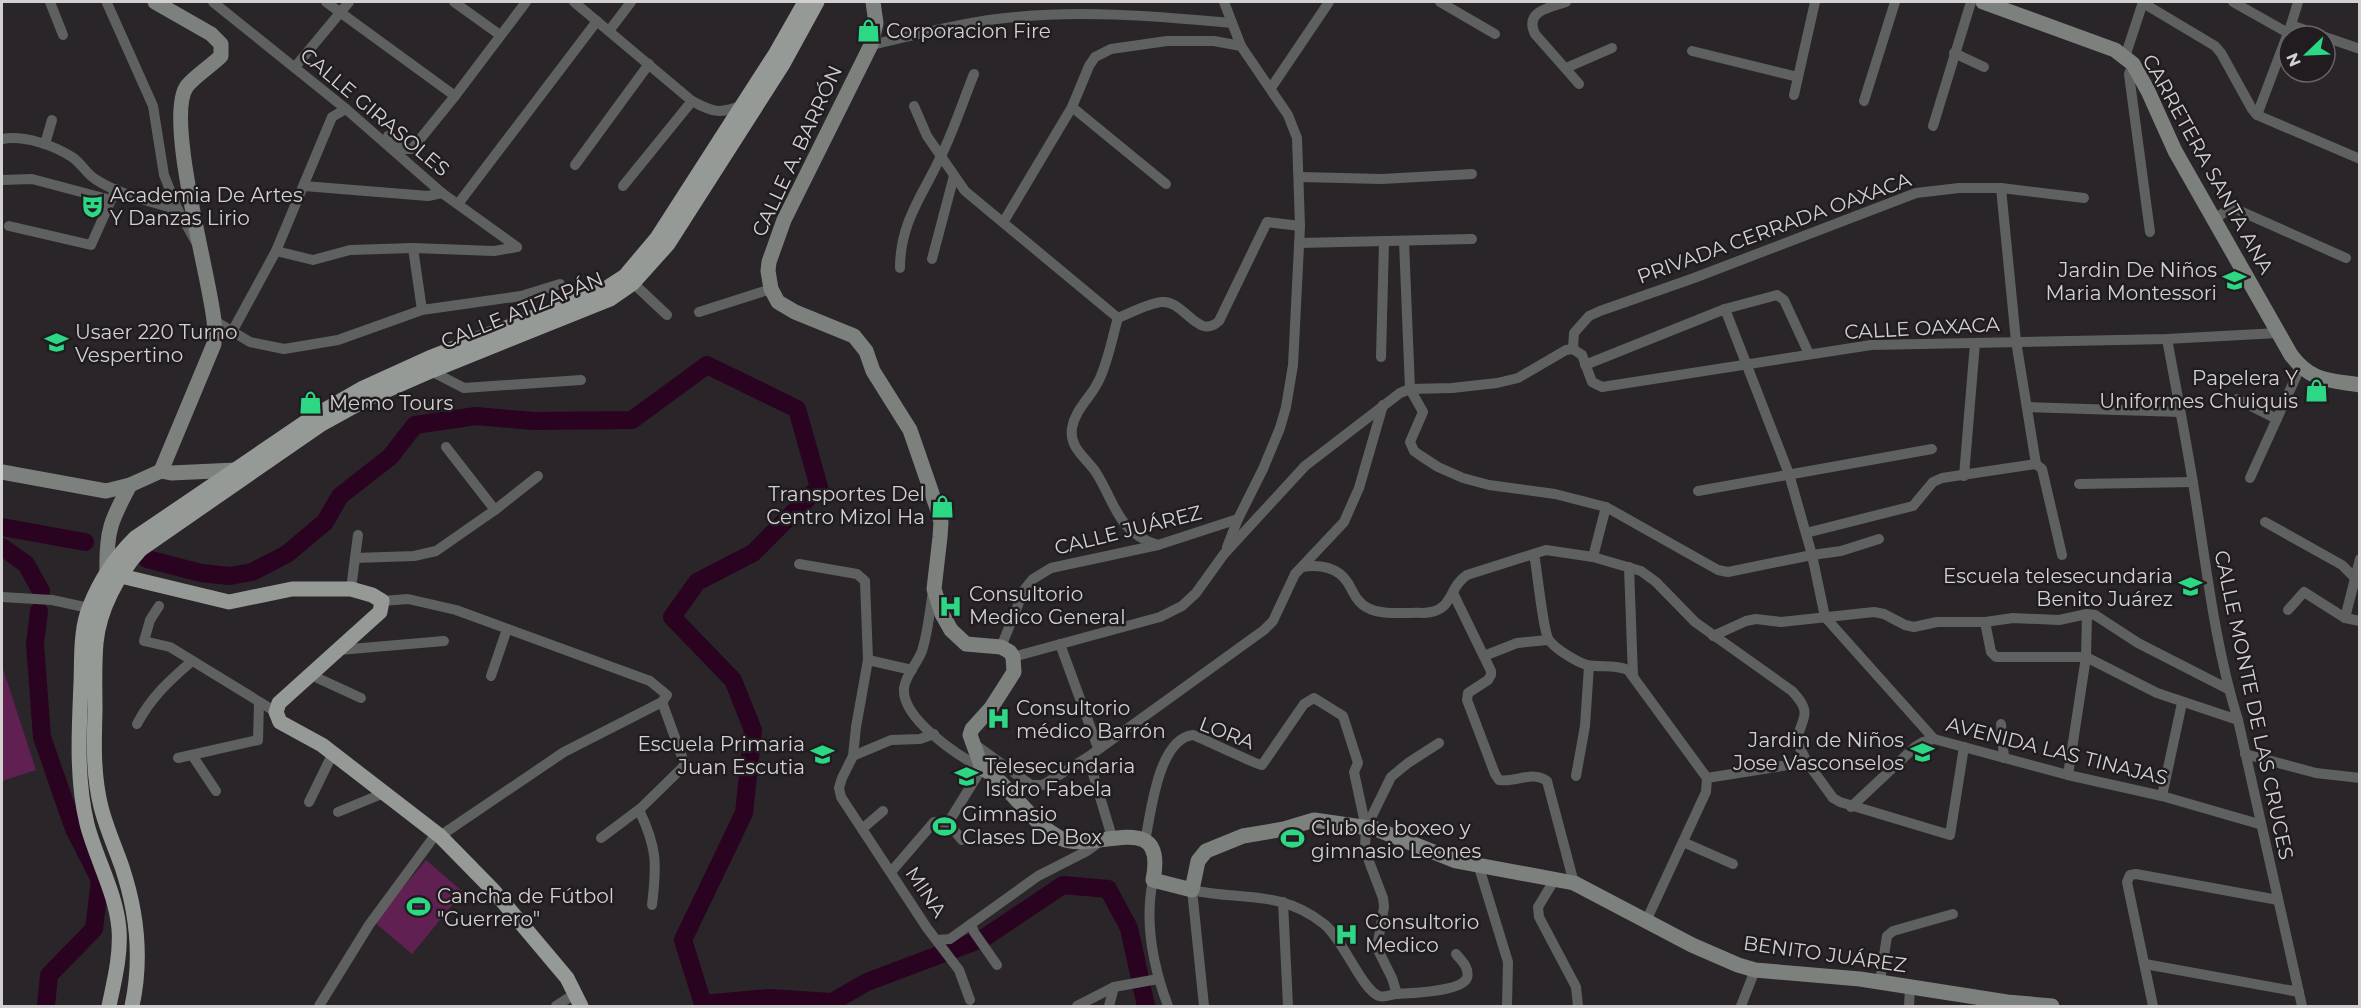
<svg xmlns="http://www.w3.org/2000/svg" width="2361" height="1008" viewBox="0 0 2361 1008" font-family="Montserrat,sans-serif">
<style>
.green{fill:#602051}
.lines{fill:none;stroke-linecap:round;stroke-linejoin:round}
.river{stroke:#2a0321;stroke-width:18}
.street{stroke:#5e615f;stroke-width:10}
.secondary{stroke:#7d817e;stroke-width:15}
.primary{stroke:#959a97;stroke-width:15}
.labels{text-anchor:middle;stroke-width:5;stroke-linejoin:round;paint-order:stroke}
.poi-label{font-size:20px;fill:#d3d0d2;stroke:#201c1f;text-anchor:start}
.street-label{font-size:20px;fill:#d3d0d2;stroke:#201c1f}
</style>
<rect width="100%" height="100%" fill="#2a2528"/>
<g class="green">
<polygon points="2,666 36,770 2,781"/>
<polygon points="426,860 463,892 412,954 374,922"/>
</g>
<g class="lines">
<g class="river">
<polyline points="2,527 85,542"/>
<polyline points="2,547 26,564 41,591"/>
<polyline points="147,559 201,573 230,576 252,572 287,554 325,522 340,496 390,457 415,425 476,416 534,421 632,420 707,365 797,409 819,487 753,553 697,582 672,617 733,680 753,730 744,813 683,940 703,1004 768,998 832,1002 867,982 984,938 1063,885 1108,889 1129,928 1146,1006"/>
<polyline points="39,611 35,644 42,737 74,829 100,880 94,929 49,975 46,1006"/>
</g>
<g class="street">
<polyline points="50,2 63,35"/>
<polyline points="213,2 346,109 442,193 517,247"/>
<polyline points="326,2 455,96"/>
<polyline points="454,2 500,35"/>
<path d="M 574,2 L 692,101 C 714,113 720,114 743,105"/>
<polyline points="1224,2 1241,46 1288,115 1297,138 1300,226 1293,365 1286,407 1280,428 1263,469 1238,519 1227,547"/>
<polyline points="1440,2 1495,34"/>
<path d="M 1566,2 C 1549,8 1524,11 1535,34 L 1579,84"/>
<polyline points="2233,2 2288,33"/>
<polyline points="107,3 153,106 164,175 178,210 196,242"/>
<polyline points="2143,3 2215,46 2221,53 2252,109 2257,115 2360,159"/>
<polyline points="2291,25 2322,36"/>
<polyline points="609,31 631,2"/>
<polyline points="2325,37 2360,49"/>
<path d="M 871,45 C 912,36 955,24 997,19 C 1075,9 1155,16 1232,23"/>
<polyline points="1692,51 1798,77"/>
<polyline points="1954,53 1984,67"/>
<polyline points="2125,57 2143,2"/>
<polyline points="2133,64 2129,74 2130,82 2150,232"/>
<polyline points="295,67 349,2"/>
<polyline points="1566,68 1612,48"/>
<polyline points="1271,88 1329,2"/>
<polyline points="1794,95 1815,2"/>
<polyline points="1864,101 1895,2"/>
<polyline points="914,106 927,136 965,191 1118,318"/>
<polyline points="1072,107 1166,184"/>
<polyline points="2257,115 2291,25 2298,2"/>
<polyline points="1933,126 1971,2"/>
<polyline points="388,136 404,149 412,149 455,96 526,2"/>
<path d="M 2,139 C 24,135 53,145 72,157 C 81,163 87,174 95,179 C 119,195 151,201 178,210"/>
<polyline points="45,144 52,120"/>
<polyline points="575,165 649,64"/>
<polyline points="1300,177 1382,179 1472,174"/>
<polyline points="2,180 32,179 111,200"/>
<polyline points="304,186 428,196 442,193"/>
<polyline points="623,186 692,101"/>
<polyline points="2001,188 2016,341 2036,464"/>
<polyline points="458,204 597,21"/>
<polyline points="2214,220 2231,207 2346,258"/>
<polyline points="1004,221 1072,107 1089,66 1095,57 1111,49 1167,41 1214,41 1241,46"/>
<polyline points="9,226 91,245 116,189"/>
<polyline points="1404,241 1410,389 1423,412 1410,442 1414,451 1421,456 1438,467 1463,478 1489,485 1555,494 1606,507 1718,570 1728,572 1812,555 1841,551 1879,539"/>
<polyline points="1299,243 1472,239"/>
<polyline points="413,248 422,310"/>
<polyline points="276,251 313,260 350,250 413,248 494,251 517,247"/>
<polyline points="932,259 954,176"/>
<path d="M 900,268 C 900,222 923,195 941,156 C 954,130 963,101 974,74"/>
<polyline points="633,283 667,315"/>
<polyline points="1725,309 1789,474 1812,555 1825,617 1934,739 2068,775 2162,796 2259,824"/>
<polyline points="699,312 771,289"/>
<path d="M 1118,318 C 1112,338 1107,367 1097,384 C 1089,399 1075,410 1072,428 C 1069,447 1085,457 1095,471 C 1115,501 1116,532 1158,545"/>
<path d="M 1118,318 C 1131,313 1148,303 1162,302 C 1184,300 1198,341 1219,321 L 1267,222 L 1300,226"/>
<polyline points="215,321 250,342 284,349 338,340 422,310 521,296 560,284"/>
<polyline points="233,330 276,251 332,117 346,109"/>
<path d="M 2167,339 C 2176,387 2185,435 2193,483 C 2206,562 2214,643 2238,720 L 2302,1006"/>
<polyline points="1573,349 1582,355 1592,382 1602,387 1871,345 2167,339 2278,333"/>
<polyline points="1573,349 1574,333 1589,316 1600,311 1694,278 1916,193 1959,188 2001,188 2084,198"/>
<polyline points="1381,357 1384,243"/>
<polyline points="1585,365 1725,309 1777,295 1784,300 1809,354"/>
<polyline points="431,371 464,388 581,380"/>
<polyline points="2237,399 2277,419"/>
<polyline points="2027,407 2180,412"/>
<polyline points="446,447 495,510"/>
<polyline points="2036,464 2042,469 2062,555"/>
<polyline points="1964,476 1975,343"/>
<polyline points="2250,478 2300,368"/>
<polyline points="2079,484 2193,482"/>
<polyline points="1698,491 1932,449"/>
<polyline points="2265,522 2342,565 2360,583"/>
<polyline points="1806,533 1913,506 1933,482 1942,478 2036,464"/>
<path d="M 1534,554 C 1537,568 1543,632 1549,640 C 1555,649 1577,662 1587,665 C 1601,668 1614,664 1628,670 L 1707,778 L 1706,792 L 1647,919"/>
<polyline points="1593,557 1606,507"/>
<polyline points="355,558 414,556 436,551 495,510 538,476"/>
<polyline points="799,564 857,574 865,581 868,660 856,727 853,756 842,778 839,788 841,797 927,928 959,970 970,1000"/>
<path d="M 1302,567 C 1319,564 1338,567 1348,583 C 1354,593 1357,603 1368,608 C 1383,616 1407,612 1424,613 C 1455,611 1447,588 1467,575 L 1546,550 L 1593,557 L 1641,571 L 1656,582 L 1695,622 L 1792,691 C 1815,715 1800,718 1797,742 L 1807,762 L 1833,798 L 1840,802 L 1950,835 L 1964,747"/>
<polyline points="1629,567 1633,676"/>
<polyline points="351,589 358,535"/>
<path d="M 933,591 C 930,610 928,632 922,651 C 917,664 906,674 904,688 C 901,718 958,756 982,768 L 948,823"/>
<path d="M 1453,593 L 1491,671 L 1491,675 L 1488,680 L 1468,693 L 1467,700 L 1495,774 L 1499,780 C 1516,783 1532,770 1547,781 L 1574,883"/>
<polyline points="2,597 52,600 89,608"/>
<polyline points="382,601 408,599 456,610 650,681 667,695 662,702 564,752 440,836"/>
<polyline points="159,606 150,620 144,641 170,647 276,712"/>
<polyline points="2288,610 2304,592 2345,618 2360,621"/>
<polyline points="2345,618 2360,559"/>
<polyline points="1985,622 1991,652 1996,657 2086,657 2157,693 2238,720"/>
<polyline points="1713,636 1746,621 1756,619 1781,622 1874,612 1884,614 1905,625 1914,627 1937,622 1985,622 2013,618 2059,620 2087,614 2095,615 2138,643 2228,689"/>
<polyline points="1060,644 1098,748"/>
<polyline points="1001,647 1024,590 1033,579 1051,568 1158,545 1238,519"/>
<polyline points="339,650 444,641"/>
<polyline points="1484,656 1517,643 1548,640"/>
<polyline points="1013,657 1160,617 1182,606 1196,593 1224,554 1305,466 1400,393 1410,389 1452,388 1497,383 1518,378 1566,350 1573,349"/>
<polyline points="868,660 912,670"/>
<polyline points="311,675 361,698"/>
<polyline points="491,676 507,629"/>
<path d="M 137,724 C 151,697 170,680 192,661"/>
<polyline points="2001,724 2004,758"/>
<polyline points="973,743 1031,785 1043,785 1088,757 1264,630 1273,621 1295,574 1344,522 1359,488 1383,405"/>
<polyline points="2245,754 2316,773 2360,778"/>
<polyline points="192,755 216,791"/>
<polyline points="853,756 891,740 920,739 934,734"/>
<polyline points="1088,757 1112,837"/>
<polyline points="178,758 258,740 259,702"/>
<polyline points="2068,775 2086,657 2087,614"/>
<polyline points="1576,776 1585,726 1589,666"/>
<polyline points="1707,778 1807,762"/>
<polyline points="2162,796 2182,703"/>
<polyline points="309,802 333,753"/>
<polyline points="1851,807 1915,747 1923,742 1934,739"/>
<path d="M 639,810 C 657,847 657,864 652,905"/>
<polyline points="338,812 384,793"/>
<polyline points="948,823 962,840"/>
<polyline points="862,829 883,811"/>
<polyline points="601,838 641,808 685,765 662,702"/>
<path d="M 1145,841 C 1151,813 1158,739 1193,735 C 1204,739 1257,765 1262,765 L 1304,704 L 1314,698 L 1343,716 L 1358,763 L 1354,772 L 1366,828"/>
<polyline points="1683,842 1733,864"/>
<polyline points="1478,864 1508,962 1507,1006"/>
<polyline points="891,872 934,822 948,823"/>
<polyline points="1555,879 1538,907 1539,917 1576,987 1578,1006"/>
<path d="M 1153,880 C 1144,923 1153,966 1168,1006"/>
<polyline points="1283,902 1288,1006"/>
<polyline points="971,924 974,932 997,965"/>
<polyline points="938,940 950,939 1038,876 1087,851 1101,841"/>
<polyline points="2145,964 2299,992"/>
<polyline points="1880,981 1887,936 1893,931 1953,914"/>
<polyline points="1397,994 1392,978 1377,948 1384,907 1383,898 1367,856 1365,847 1366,828 1391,777 1408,763 1439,743"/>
<polyline points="319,1006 369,925 436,834"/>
<polyline points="556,1006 576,993"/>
<polyline points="1077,1006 1114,987 1158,979"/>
<polyline points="1109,1006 1114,987"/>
<path d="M 1204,1006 L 1192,890 C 1241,901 1280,889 1324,924 C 1343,939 1362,990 1379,996 C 1386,998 1391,994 1397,994 C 1410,993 1461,992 1467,978 C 1470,968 1461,960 1456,954"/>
<polyline points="1741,1006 1755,970"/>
<polyline points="1909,1006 1910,987"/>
<polyline points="2153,1006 2127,882 2130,875 2136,874 2278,900"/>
</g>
<g class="secondary">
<path d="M 155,2 L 211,34 L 221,44 L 221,56 C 211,66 195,76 187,86 C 164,117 210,277 214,321 C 215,328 214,336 214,344 L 161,471"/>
<path d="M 873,2 L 876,23 L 871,45 L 784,220 L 769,262 L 768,271 L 771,289 L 778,302 L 795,312 L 854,336 L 866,351 L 873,371 L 910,430 L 938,511 L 941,522 L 940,537 L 934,589 L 942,614 L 951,630 L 966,644 L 1001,647 L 1010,652 L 1013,657 L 1014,672 L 991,708 L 972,729 L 970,735 L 982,768 L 993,775 C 1015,795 1034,824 1060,838 C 1093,855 1168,805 1153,880 L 1192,890 L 1198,861 L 1206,851 L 1243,836 L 1284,829 L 1314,820 L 1376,829 L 1456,861 L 1574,883 L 1692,945 L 1738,965 L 1755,970 L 1860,979 L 2007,1002 L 2052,1006"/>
<path d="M 1983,2 L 2115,50 L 2133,64 L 2148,91 L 2175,151 L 2291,355 C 2311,382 2329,380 2360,385"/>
<polyline points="161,471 171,473 236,470"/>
<polyline points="2,472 106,491 130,485 161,471"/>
<path d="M 107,572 C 106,531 111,520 130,485"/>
</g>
<g class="primary">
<polyline points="121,576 229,602 292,589 351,589 372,595 382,601 380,612 279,703 276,712 280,722 322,745 440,836 493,890 567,978 581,1006"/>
<path d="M 109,1006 C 114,982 121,955 119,929 C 116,893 96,859 87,824 C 76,779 79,730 81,683 C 82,658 80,630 90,606 C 100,580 115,558 135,538 L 316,415 L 363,388 L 429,358 L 605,289 L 625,276 L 657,238 L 776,53 L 805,2"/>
<path d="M 132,1006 C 142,960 137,912 122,867 C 115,847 106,827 101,807 C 93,775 94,744 95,711 C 95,689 94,665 96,643 C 99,610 118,574 141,549 L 320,425 L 367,399 L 431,371 L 610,299 L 633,283 L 668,244 L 783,64 L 817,2"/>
</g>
</g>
<defs>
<symbol id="shop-bare" viewBox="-9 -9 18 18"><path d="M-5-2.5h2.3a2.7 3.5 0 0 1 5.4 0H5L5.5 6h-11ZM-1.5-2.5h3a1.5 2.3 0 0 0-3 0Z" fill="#2cd884" stroke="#201c1f" stroke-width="2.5" paint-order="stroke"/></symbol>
<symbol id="theatre-bare" viewBox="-9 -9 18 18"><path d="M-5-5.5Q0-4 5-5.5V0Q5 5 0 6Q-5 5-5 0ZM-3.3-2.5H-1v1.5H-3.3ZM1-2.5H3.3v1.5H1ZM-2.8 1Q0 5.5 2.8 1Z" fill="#2cd884" stroke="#201c1f" stroke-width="2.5" paint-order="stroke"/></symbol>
<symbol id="school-bare" viewBox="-9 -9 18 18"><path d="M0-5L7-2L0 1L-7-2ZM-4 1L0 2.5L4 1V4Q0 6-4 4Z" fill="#2cd884" stroke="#201c1f" stroke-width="2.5" paint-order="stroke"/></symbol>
<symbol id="hospital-bare" viewBox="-9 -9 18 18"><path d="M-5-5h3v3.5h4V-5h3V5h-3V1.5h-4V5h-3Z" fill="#2cd884" stroke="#201c1f" stroke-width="2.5" paint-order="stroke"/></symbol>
<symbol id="stadium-bare" viewBox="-9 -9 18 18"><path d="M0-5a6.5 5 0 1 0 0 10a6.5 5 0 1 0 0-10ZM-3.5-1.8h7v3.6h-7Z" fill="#2cd884" stroke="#201c1f" stroke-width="2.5" paint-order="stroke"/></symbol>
</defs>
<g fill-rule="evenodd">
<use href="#shop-bare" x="852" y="14" width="33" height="33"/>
<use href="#theatre-bare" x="76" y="190" width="33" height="33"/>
<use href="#school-bare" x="2218" y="264" width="33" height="33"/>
<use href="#school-bare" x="40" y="326" width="33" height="33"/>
<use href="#shop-bare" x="2300" y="374" width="33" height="33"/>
<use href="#shop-bare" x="294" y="386" width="33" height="33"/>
<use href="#shop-bare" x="926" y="490" width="33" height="33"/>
<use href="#school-bare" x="2174" y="570" width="33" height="33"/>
<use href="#hospital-bare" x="934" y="590" width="33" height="33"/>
<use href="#hospital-bare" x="982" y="702" width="33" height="33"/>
<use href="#school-bare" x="1906" y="736" width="33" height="33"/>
<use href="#school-bare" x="806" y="738" width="33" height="33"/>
<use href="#school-bare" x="950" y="760" width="33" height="33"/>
<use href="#stadium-bare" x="928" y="810" width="33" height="33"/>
<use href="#stadium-bare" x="1276" y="822" width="33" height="33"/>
<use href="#stadium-bare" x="402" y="890" width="33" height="33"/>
<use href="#hospital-bare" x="1330" y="918" width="33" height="33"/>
</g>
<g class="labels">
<g class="poi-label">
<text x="886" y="38">Corporacion Fire</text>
<text x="110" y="202">Academia De Artes<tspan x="110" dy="23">Y Danzas Lirio</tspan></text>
<text x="2217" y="277" text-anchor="end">Jardin De Niños<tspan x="2217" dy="23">Maria Montessori</tspan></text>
<text x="75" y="339">Usaer 220 Turno<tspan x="75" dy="23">Vespertino</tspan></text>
<text x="2298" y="385" text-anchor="end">Papelera Y<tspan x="2298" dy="23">Uniformes Chuiquis</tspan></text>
<text x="329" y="410">Memo Tours</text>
<text x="925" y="501" text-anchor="end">Transportes Del<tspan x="925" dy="23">Centro Mizol Ha</tspan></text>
<text x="2173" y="583" text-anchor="end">Escuela telesecundaria<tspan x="2173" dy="23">Benito Juárez</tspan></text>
<text x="969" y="601">Consultorio<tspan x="969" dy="23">Medico General</tspan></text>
<text x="1016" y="715">Consultorio<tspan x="1016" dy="23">médico Barrón</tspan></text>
<text x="1904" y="747" text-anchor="end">Jardin de Niños<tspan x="1904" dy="23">Jose Vasconselos</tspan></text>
<text x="805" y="751" text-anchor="end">Escuela Primaria<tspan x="805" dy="23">Juan Escutia</tspan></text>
<text x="985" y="773">Telesecundaria<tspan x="985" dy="23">Isidro Fabela</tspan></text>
<text x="962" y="821">Gimnasio<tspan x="962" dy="23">Clases De Box</tspan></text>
<text x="1311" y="835">Club de boxeo y<tspan x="1311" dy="23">gimnasio Leones</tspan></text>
<text x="437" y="903">Cancha de Fútbol<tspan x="437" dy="23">"Guerrero"</tspan></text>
<text x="1365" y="929">Consultorio<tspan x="1365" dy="23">Medico</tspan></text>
</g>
<g class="street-label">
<text transform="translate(375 112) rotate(40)" y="7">CALLE GIRASOLES</text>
<text transform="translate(797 151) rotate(-65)" y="7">CALLE A. BARRÓN</text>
<text transform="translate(2208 164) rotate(61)" y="7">CARRETERA SANTA ANA</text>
<text transform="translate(1774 228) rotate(-20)" y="7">PRIVADA CERRADA OAXACA</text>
<text transform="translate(522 310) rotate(-22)" y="7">CALLE ATIZAPÁN</text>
<text transform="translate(1922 328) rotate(-3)" y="7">CALLE OAXACA</text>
<text transform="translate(1128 530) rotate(-14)" y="7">CALLE JUÁREZ</text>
<text transform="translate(2254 705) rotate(78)" y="7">CALLE MONTE DE LAS CRUCES</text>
<text transform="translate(1227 733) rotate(21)" y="7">LORA</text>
<text transform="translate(2057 751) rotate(14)" y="7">AVENIDA LAS TINAJAS</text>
<text transform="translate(926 892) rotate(56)" y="7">MINA</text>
<text transform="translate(1825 954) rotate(8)" y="7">BENITO JUÁREZ</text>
</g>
</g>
<rect width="2361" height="1008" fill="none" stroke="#d3d0d2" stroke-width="6"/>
<g transform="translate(2307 54) rotate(247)"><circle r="28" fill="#201c1f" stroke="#686467" stroke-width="1.5"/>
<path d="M0-4.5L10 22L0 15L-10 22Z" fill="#2cd884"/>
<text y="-9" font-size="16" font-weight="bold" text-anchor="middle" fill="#d3d0d2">N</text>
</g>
</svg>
